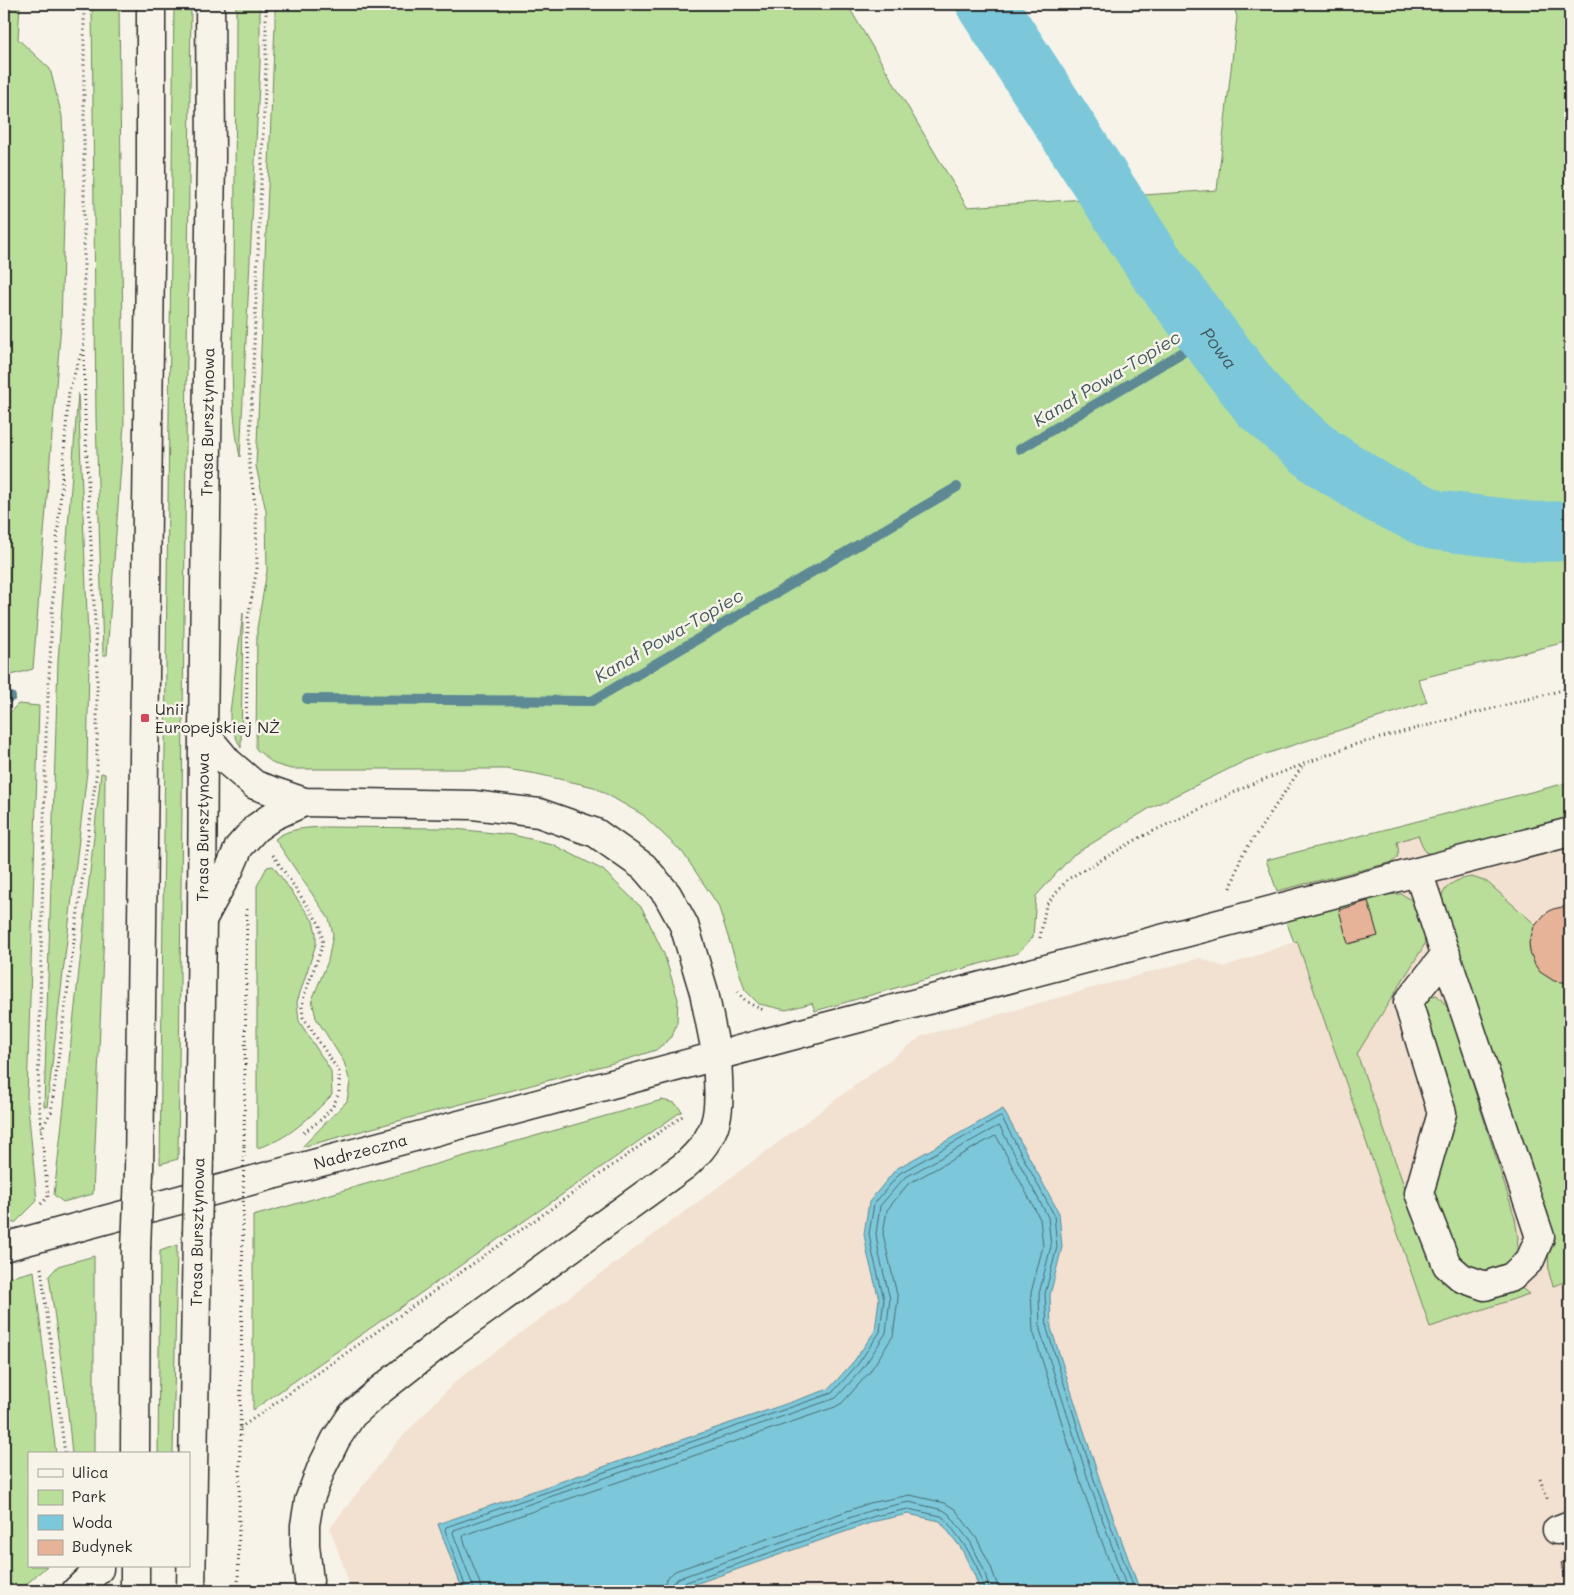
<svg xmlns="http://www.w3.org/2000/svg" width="1574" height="1595" viewBox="0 0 1574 1595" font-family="Mali,sans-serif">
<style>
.built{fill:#f2e0d0}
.green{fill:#b8de99;stroke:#728462}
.water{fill:#7bc8da;stroke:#5b8994}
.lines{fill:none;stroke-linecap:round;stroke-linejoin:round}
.shore{stroke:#4b6a71;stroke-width:1}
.stream{stroke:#5b8994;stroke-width:10}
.river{stroke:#7bc8da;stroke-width:60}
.building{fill:#e6b298;stroke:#2b2b2b}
.minor-casing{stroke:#2b2b2b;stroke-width:31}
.major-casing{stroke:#2b2b2b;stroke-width:31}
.path{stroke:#2b2b2b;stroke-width:3;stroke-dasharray:1 4;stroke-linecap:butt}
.minor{stroke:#f7f3e8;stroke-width:28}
.major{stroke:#f7f3e8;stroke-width:28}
.major-bridge-casing{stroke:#2b2b2b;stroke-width:31;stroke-linecap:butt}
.path-bridge{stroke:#2b2b2b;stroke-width:3;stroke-dasharray:1 4;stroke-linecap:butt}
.major-bridge{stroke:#f7f3e8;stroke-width:28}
.poi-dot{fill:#d1495b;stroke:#f7f3e8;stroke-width:2}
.labels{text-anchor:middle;stroke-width:5;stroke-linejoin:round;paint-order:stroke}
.street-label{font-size:16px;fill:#2b2b2b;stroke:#f7f3e8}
.poi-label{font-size:16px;fill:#2b2b2b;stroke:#f7f3e8;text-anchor:start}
.water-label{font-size:18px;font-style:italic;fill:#435a60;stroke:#f7f3e8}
</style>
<rect width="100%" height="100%" fill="#f7f3e8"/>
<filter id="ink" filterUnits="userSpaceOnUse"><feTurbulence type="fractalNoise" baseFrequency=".02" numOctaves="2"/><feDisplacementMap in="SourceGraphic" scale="10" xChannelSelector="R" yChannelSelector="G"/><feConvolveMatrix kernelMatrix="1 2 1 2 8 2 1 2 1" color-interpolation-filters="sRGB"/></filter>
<g filter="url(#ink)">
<polygon class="built" points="1570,782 1570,1591 352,1591 330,1528 398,1441 456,1381 922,1036 1200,958 1224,967 1294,942 1266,860"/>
<g class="green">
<polygon points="4,4 20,4 18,39 50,69 62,116 65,184 61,324 33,669 4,677"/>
<polygon points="92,4 119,4 124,425 107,655 103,655 96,418"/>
<polygon points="174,4 191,4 178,1159 160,1164"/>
<path d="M 236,4 L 260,4 L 260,64 L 240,457 C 228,397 233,334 234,272 C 235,183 236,93 236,4 Z"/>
<polygon points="275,4 847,4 967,207 1217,190 1237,17 1233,4 1570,4 1570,641 1418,679 1427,702 1247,760 1150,808 1073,855 1036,896 1033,937 1018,953 815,1011 812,1003 786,1010 759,1004 745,990 718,905 683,853 643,815 594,787 537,774 506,769 291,769 274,764 256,749 257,628 267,571 266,511 256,466 275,25"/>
<polygon points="78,393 89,661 87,772 47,1107 44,1106 58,661"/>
<polygon points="243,613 241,748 230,725 230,712"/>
<polygon points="18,704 39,706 27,1096 37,1201 16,1222 4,1225 4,718"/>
<polygon points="101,773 105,774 104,930 93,1194 63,1202 54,1195"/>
<path d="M 1570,782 L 1570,819 L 1435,855 L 1425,852 L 1418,835 L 1397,842 C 1399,850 1400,856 1393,862 L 1277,891 L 1266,860 Z"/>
<path d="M 324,827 L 445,828 L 513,835 L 552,844 L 603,870 L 642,908 L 664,954 L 678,999 L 677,1022 L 672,1037 L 656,1050 L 628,1059 L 302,1147 L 347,1101 L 350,1082 L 344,1062 L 316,1018 L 312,1000 L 328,961 L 333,934 L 329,919 L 275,839 C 288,828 307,828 324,827 Z"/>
<path d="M 273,866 L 313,921 L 316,933 L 316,944 L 297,1002 L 299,1021 L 331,1071 L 332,1095 C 310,1117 288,1140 257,1148 L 257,886 L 267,867 Z"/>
<path d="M 1472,877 L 1487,882 L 1570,955 L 1570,1280 L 1553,1286 L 1549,1273 L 1548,1252 L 1440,901 C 1444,885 1456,879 1472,877 Z"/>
<polygon points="1402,894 1414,902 1425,935 1425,944 1357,1054 1432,1264 1518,1285 1529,1294 1430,1327 1297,941 1294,942 1286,921 1380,895"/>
<polygon points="1437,995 1445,1004 1450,1012 1515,1218 1518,1238 1517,1249 1509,1262 1502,1266 1488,1271 1470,1269 1453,1252 1432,1198 1422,1003 1428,997"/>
<polygon points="662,1100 675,1103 682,1111 253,1410 253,1216"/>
<polygon points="177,1245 173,1454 158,1454 160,1251"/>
<polygon points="94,1256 94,1454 72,1454 67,1403 49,1276 58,1266"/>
<polygon points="34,1271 56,1454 29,1454 29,1566 47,1566 21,1589 4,1589 4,1279"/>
</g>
<polygon class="water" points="1003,1109 1059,1213 1062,1247 1050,1295 1051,1328 1100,1481 1140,1591 980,1591 974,1574 961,1548 940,1521 908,1514 876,1521 675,1591 463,1591 438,1524 829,1389 854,1361 875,1331 879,1299 868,1256 864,1234 869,1202 896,1169"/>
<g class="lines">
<g class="shore">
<polyline points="467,1591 445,1530 446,1527 832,1393 858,1364 880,1332 884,1299 873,1255 869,1234 874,1204 900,1173 1000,1117 1002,1118 1054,1215 1057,1247 1045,1294 1047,1329 1095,1483 1135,1591"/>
<polyline points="474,1591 473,1586 453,1533 454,1530 836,1398 863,1368 886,1333 890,1299 879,1254 876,1234 880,1206 904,1178 998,1126 1000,1127 1048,1217 1051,1246 1039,1294 1040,1330 1090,1485 1128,1591"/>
<polyline points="481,1591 480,1584 463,1538 464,1535 835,1407 842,1403 869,1373 893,1336 898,1299 883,1234 887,1210 908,1184 995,1136 997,1137 1040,1219 1043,1246 1031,1293 1033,1331 1082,1487 1120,1591"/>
<polyline points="663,1591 666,1579 675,1571 870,1503 910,1495 945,1503 955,1509 977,1539 991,1567 997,1584 998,1591"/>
<polyline points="670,1591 672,1583 679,1578 872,1510 909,1502 943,1510 949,1514 971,1543 984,1570 990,1591"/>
<path d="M 677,1591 L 677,1587 L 681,1584 L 875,1516 L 908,1509 L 941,1516 L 944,1518 C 960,1538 981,1565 984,1591"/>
</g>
<g class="stream">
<polyline points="1020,449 1210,336"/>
<polyline points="307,699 592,701 957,487"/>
<polyline points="4,700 11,697"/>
</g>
<path class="river" id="s1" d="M 986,4 L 1157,268 L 1261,404 L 1322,457 L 1378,493 L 1434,520 L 1534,532 L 1570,531"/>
</g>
<g class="building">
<polygon points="1368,901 1378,936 1348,944 1339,910"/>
<polygon points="1562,907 1570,907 1570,983 1554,981 1540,972 1535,965 1530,952 1529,943 1534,927 1545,914 1553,909"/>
<polygon points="1570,1560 1570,1591 1561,1563"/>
</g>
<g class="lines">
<defs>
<g id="minor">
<polyline points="1418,872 1540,1237 1530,1260 1512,1277 1485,1286 1462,1278 1447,1265 1419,1193 1442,1113 1408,1002 1446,954"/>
<path id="s2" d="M 4,1247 L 802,1033 L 1570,832"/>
<polyline points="1557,1530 1570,1525"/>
<path d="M 309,1581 L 305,1545 L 305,1525 L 309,1501 L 321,1469 L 336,1439 L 352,1415 L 379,1391 L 445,1339 L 684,1166 C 725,1131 719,1106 717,1057"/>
</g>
<g id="major">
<polyline points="203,732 228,762 255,785 304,802 473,805 539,813 596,833 644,867 667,894 684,925 704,992 717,1057"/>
<polyline points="204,916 230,868 239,847 256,828 273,816 304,802"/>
<path id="s3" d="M 199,1157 L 202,919 L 203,732 L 211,157 L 210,4"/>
<polyline points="139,1173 151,178 151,4"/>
<polyline points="135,1454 136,1249"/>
<polyline points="76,1591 99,1569 99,1566"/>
<polyline points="135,1591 135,1566"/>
<polyline points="191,1591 197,1234"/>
</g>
</defs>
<use href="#minor" class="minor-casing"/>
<use href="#major" class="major-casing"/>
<g class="path">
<polyline points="246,733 248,618 257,568 256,511 249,462 266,65 266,4"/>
<polyline points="273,855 320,925 323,944 304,996 302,1007 303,1017 339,1072 339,1093 333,1106 322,1119 303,1133"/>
<polyline points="1231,888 1241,857 1303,765"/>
<polyline points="1040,938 1046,905 1068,879 1141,837 1252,784 1353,745 1570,688"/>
<path d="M 738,991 C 743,1001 753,1006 764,1010"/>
<polyline points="41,1130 51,1112 97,770 97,660 92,566 85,418 84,347"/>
<polyline points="244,1145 247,905"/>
<polyline points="41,1204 48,1197 38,1095 46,737 54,577 69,391 84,344 84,4"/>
<polyline points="41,1268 65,1454"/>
<polyline points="240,1428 684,1115"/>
<polyline points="1540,1479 1548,1501"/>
<polyline points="37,1591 45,1583"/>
<polyline points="238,1591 243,1222"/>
</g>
<use href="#minor" class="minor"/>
<use href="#major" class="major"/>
<defs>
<g id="major-bridge">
<polyline points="197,1234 199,1157"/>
<polyline points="136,1249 139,1173"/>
</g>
</defs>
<use href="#major-bridge" class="major-bridge-casing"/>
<polyline class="path-bridge" points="243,1222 244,1145"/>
<use href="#major-bridge" class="major-bridge"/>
</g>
</g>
<rect class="poi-dot" x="140" y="713" width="10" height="10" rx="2.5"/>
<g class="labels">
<g class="street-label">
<text dy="6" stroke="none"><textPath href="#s3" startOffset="735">Trasa Bursztynowa</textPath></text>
<text dy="6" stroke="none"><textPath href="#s3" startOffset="330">Trasa Bursztynowa</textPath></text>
<text dy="6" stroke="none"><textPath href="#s2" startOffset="369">Nadrzeczna</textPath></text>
<text transform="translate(197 1232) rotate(-89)" y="6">Trasa Bursztynowa</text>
</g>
<g class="poi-label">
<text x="155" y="715">Unii<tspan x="155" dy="18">Europejskiej NŻ</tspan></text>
</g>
<g class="water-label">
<text dy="6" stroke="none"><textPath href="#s1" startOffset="416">Powa</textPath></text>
<text transform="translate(1107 379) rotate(-31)" y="6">Kanał Powa-Topiec</text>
<text transform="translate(669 636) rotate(-30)" y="6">Kanał Powa-Topiec</text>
</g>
</g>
<rect width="1574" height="1595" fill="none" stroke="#f7f3e8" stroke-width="20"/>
<rect x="10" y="10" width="1554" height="1575" fill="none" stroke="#2b2b2b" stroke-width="2" filter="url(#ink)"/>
<rect x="28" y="1452" width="162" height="115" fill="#f7f3e8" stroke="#a5a39c"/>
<rect x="38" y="1469" width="25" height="8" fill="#f7f3e8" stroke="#a5a39c"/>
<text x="72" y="1478" font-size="15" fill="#2b2b2b">Ulica</text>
<rect x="38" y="1490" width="25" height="15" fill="#b8de99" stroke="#a5a39c"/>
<text x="72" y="1502" font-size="15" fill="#2b2b2b">Park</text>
<rect x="38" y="1515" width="25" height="15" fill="#7bc8da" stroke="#a5a39c"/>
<text x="72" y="1528" font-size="15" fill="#2b2b2b">Woda</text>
<rect x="38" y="1540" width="25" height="15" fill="#e6b298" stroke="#a5a39c"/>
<text x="72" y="1552" font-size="15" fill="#2b2b2b">Budynek</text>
</svg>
